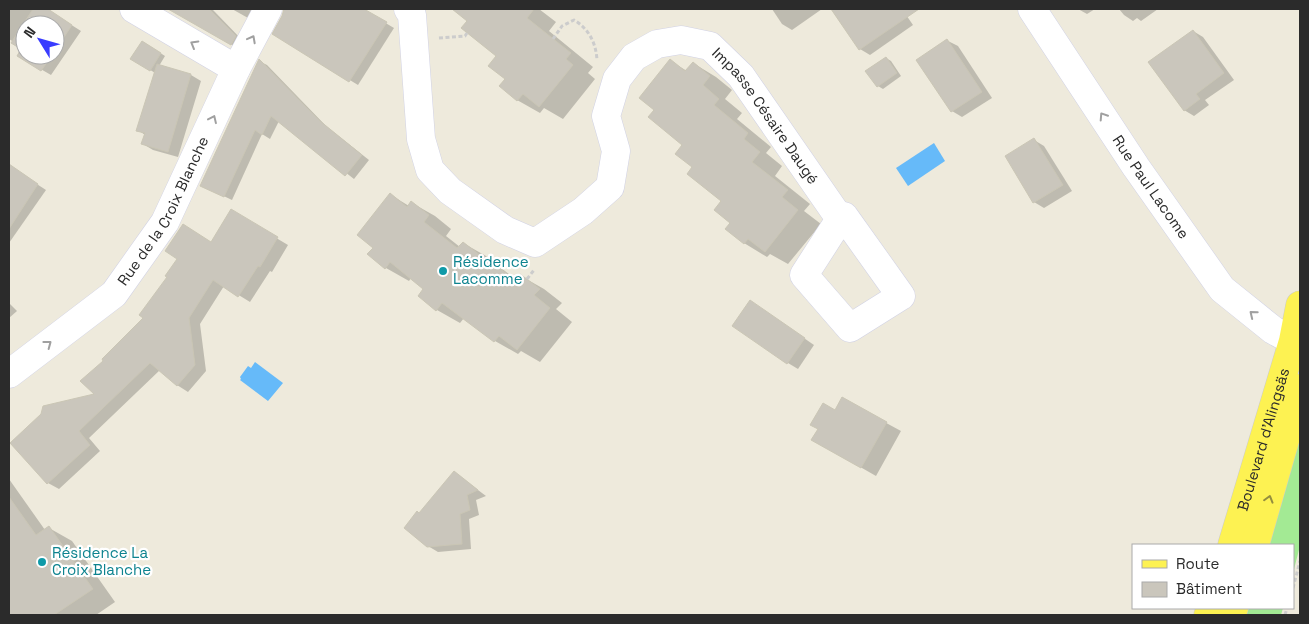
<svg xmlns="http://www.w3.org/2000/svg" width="1309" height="624" viewBox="0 0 1309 624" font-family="'Space Grotesk',sans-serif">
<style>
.green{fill:#a3ea94}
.water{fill:#66baf9}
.shadow{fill:#0003;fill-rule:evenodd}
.building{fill:#cac6bc;stroke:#cac6b5}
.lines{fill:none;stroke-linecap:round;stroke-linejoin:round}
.minor-casing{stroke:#d1d2e5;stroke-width:29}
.major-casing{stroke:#ccc;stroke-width:29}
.path{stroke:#ccc;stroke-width:3;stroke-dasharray:4 2.5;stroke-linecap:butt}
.minor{stroke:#fff;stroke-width:28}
.major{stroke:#fdf252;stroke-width:28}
.oneway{stroke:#a0a0a0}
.oneway2{stroke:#948e3e}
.culture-dot{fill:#0f9aa8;stroke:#fff;stroke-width:2}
.labels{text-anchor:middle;stroke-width:4.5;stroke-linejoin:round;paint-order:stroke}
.street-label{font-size:15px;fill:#2b2b2b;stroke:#fff}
.culture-label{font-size:15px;fill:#0d838f;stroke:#fff;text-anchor:start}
</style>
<rect width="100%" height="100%" fill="#eeeadc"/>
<g class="green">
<polygon points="1300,436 1300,546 1293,573 1293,545 1268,545"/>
<polygon points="1249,608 1283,608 1281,615 1246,615"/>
</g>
<g class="water">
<polygon points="934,143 945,161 908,186 896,168"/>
<polygon points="255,362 283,383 268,401 240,380 241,379 240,377 248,366 251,368"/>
</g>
<g class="shadow">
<path d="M 9,9 L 46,9 L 81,31 L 51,75 L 18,56 L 23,48 L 9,39 ZM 25,25 L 55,25 L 55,55 L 25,55 Z"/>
<polygon points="200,9 213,10 245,43 241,50 193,22"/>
<polygon points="232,9 253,9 248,18"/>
<polygon points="287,9 362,9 394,28 358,85 274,34"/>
<polygon points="454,9 539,9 556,22 549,31 593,67 588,73 595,79 563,119 544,108 540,113 517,100 506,79 498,56 469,21"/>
<polygon points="772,9 822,9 792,30 782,24"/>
<polygon points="862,9 902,9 913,25 870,55 860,49 842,23"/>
<polygon points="1078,9 1095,9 1087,14"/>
<polygon points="1119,9 1158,9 1141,21 1137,18 1133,21 1124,15"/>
<polygon points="1193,31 1203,37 1234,80 1205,100 1209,105 1194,116 1184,110"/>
<polygon points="948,41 958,46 992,98 962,117 952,111"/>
<polygon points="143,42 165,56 159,66 191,75 201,81 178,157 153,150 143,144 145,135 138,130 155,73 132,58"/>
<polygon points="886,58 891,61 901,76 883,89 878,86 867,71"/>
<polygon points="259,61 267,65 327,127 369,160 354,179 279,121 270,139 262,134 232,200 209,189"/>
<polygon points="670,61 687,71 693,63 716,77 732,90 725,99 742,113 737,119 771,147 766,153 782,166 775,176 810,204 804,211 821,224 788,264 770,254 767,257 744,243 732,223 723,201 693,167 684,144 656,110"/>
<polygon points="1034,140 1044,146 1072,191 1044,208 1034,202"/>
<polygon points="12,168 46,190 9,243 9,172"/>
<polygon points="391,195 409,206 412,203 435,216 451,229 446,236 460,247 463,243 486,256 510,275 518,280 521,276 544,289 562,303 556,309 572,322 540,362 521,351 518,354 495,341 464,318 460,323 437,310 425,289 411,278 409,281 386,268 369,254 374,248"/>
<polygon points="231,211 288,245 272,272 270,271 250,302 224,286 200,324 206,371 188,392 177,385 160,370 89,438 100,451 59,489 48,483 96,395 105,361 211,243"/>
<polygon points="9,303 17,311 9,318"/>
<polygon points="760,308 814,345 798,369 788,363"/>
<polygon points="842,399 901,431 876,476 813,440 836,412"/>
<polygon points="454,472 486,496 476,500 479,515 469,519 471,549 438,552 428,546 419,514"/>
<polygon points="9,479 45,530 49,528 72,541 115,602 96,615 9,615"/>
</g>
<g class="building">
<polygon points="33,9 48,9 72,25 55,51 55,25 25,25 25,55 52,55 41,71 17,56 21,49 11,43"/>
<polygon points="168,9 209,9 236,36 231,45"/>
<polygon points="284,9 364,9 387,22 349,82 272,34 282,16"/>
<polygon points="452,9 534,9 527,18 571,53 566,59 573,65 539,107 523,94 517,101 499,86 505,79 488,66 496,56 461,28 467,21"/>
<polygon points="831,9 919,9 859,50"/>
<polygon points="1193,30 1224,73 1196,94 1200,99 1184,111 1148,62"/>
<polygon points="947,39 982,92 951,112 916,60"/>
<polygon points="142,41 161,53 150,71 130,59"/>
<polygon points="886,57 897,73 877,87 865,71"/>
<polygon points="259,59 320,121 362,155 345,176 271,116 262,135 255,130 224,197 200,186"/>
<polygon points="670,59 685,71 693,62 710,76 703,85 719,99 714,105 748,133 744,139 760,152 752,162 788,190 782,197 798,210 765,252 748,239 744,244 725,229 730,223 714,210 721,201 687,174 692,167 675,154 682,145 648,117 654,110 639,98"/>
<polygon points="157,64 191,74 168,152 141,144 145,133 136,131"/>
<polygon points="1034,138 1063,185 1033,203 1005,156"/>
<polygon points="9,164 38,184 9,229"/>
<polygon points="390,193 407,207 411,201 429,215 424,222 457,248 463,242 498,269 499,268 516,280 520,274 540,289 534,295 550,308 517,350 499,336 494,342 442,303 436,311 418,296 423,289 390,262 385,269 367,254 373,248 357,235"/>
<polygon points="231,209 278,237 260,267 258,266 238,297 213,280 189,318 195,365 177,386 150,363 79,431 90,445 47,484 10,443 41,414 43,406 94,394 80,381 103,361 102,359 143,318 139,315 167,277 165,276 177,259 165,251 183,224 211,242"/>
<polygon points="750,300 805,338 787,364 732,326"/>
<polygon points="842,397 887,422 861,468 811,440 818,429 810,425 823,403 835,410"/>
<polygon points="454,471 478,490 467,495 470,510 460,514 462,544 427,547 404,528 417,511 419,513"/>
<polygon points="9,497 36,535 49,526 93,589 54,615 9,615"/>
</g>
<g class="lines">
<defs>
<g id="minor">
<polyline points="134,9 236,69"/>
<path id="s1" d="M 408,9 L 412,15 L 421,139 L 430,170 L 450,191 L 505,230 L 535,243 L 583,211 L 610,187 L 616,151 L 606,116 L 617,79 L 634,57 L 657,44 L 681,40 L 710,46 L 741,76 L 840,219"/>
<path id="s2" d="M 1032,9 L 1136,167 L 1222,289 L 1273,330 L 1293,341"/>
<polygon points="844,216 901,296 850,328 804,275 840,219"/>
<path id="s3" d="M 9,374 L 114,294 L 165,222 L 236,69 L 268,9"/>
</g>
<g id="major">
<path id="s4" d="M 1232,545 L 1293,341 L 1300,305"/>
<polyline points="1255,545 1300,388"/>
<polyline points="1208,615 1211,608"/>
<polyline points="1231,615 1234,608"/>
</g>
</defs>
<use href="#minor" class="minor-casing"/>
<use href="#major" class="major-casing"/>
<g class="path">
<polyline points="439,38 465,36 467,33"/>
<path d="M 553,39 L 562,26 L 574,20 C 589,29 596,43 597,60"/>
<polyline points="527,279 534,270"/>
<polyline points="1293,588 1300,561"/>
<polyline points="1285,615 1287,608"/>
</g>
<use href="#minor" class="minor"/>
<use href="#major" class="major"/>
</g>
<defs><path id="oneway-chevron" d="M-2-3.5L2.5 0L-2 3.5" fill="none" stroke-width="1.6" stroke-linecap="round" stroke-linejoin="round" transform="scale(1.25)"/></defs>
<g class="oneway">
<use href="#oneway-chevron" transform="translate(252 39) rotate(-62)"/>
<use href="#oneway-chevron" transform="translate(194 44) rotate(-150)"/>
<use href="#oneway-chevron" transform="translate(1103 116) rotate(-123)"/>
<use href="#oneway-chevron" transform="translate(213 119) rotate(-65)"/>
<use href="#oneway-chevron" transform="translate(1253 314) rotate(-141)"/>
<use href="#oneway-chevron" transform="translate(48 344) rotate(-37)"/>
</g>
<use class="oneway2" href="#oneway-chevron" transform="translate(1269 499) rotate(-74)"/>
<g class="culture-dot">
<circle cx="443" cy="271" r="5"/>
<circle cx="42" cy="562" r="5"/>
</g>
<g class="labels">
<g class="street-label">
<text dy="5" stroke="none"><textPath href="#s1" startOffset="696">Impasse Césaire Daugé</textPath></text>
<text dy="5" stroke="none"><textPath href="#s2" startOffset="214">Rue Paul Lacome</textPath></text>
<text dy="5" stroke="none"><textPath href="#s3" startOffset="229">Rue de la Croix Blanche</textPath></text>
<text dy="5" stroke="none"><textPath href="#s4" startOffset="110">Boulevard d'Alingsäs</textPath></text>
</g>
<g class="culture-label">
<text x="453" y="267">Résidence<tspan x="453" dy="17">Lacomme</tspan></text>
<text x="52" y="558">Résidence La<tspan x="52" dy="17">Croix Blanche</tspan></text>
</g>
</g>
<rect width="1309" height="624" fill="none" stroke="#2b2b2b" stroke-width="20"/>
<rect x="1132" y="544" width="162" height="65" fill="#ffffff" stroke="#aaaaaa"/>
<rect x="1142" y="560" width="25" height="8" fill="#fdf252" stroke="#aaaaaa"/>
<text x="1176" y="569" font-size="15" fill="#2b2b2b">Route</text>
<rect x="1142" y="582" width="25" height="15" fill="#cac6bc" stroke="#aaaaaa"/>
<text x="1176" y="594" font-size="15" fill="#2b2b2b">Bâtiment</text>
<g transform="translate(40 40) rotate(307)"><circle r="24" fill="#ffffff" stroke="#aaaaaa"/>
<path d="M0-4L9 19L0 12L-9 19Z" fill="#393cff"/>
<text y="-8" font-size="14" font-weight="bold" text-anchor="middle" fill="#2b2b2b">N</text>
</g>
</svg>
